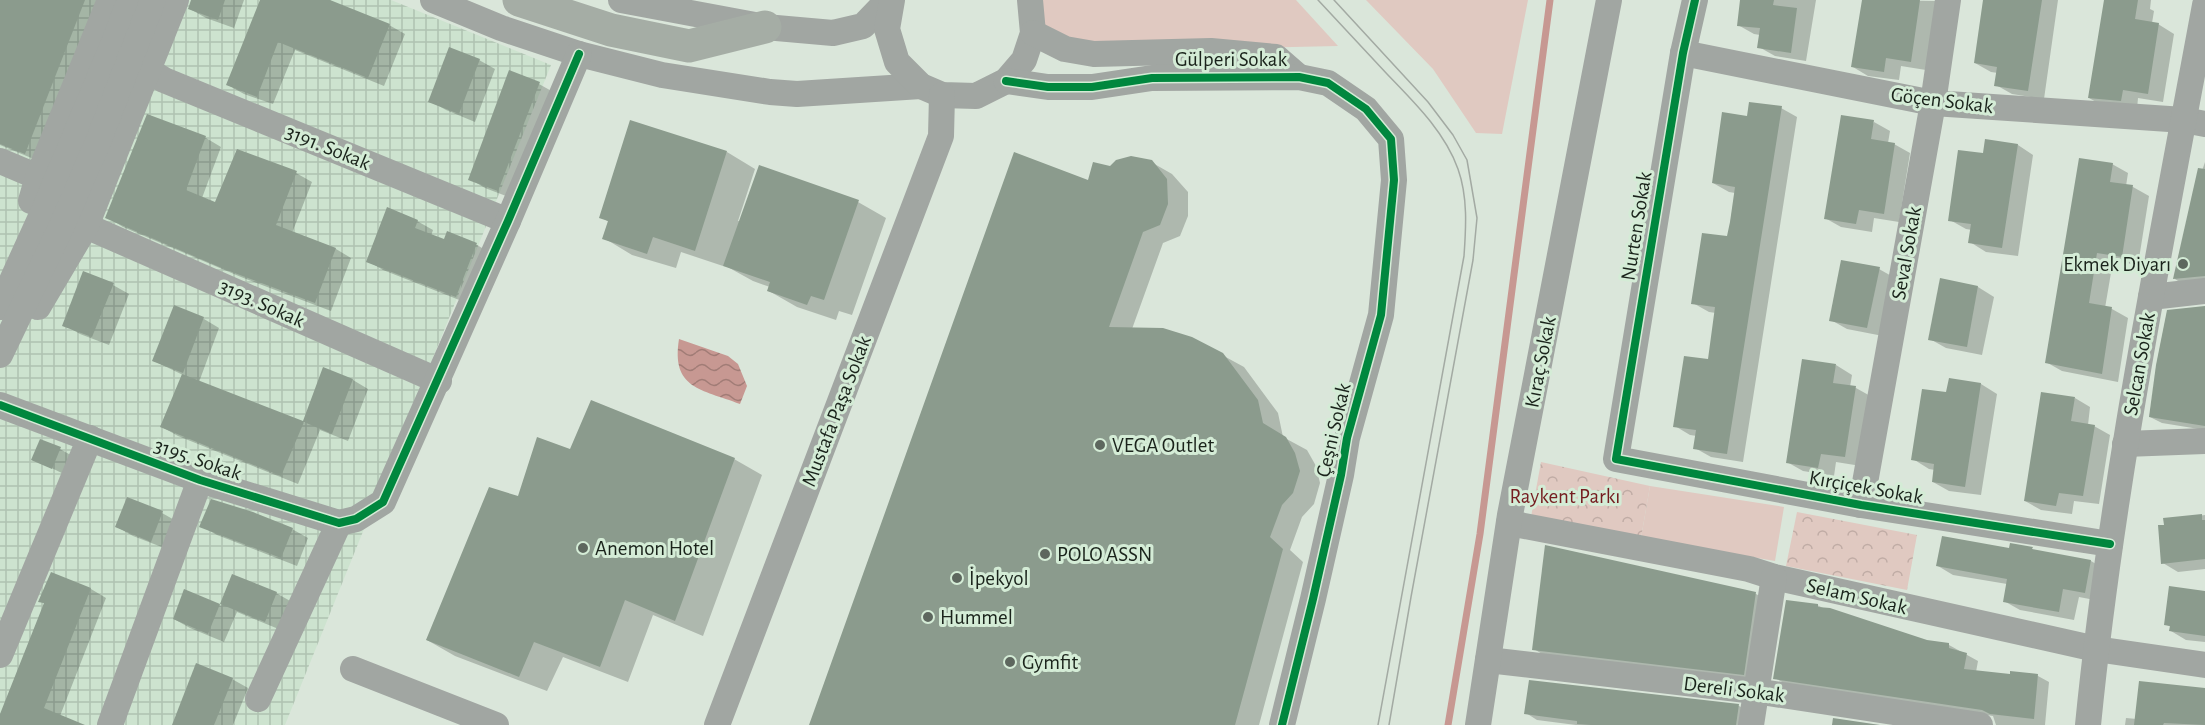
<svg xmlns="http://www.w3.org/2000/svg" width="2205" height="725" viewBox="0 0 2205 725" font-family="'Alegreya Sans',sans-serif">
<style>
.industrial{fill:url(#industrial-grid)}
.grass{fill:#e0c9c1}
.park{fill:url(#park-crowns)}
.water{fill:url(#water-waves)}
.shadow{fill:#0003}
.lines{fill:none;stroke-linecap:round;stroke-linejoin:round}
.stream{stroke:#c79892;stroke-width:7}
.building{fill:#8b9b8d}
.minor{stroke:#a1a6a2;stroke-width:26}
.highway{stroke:#a5ada5;stroke-width:33}
.tram{stroke:#a3aaa3;stroke-width:1.5}
.cycleway-casing{stroke:#d4ecd6;stroke-width:11}
.cycleway{stroke:#00873e;stroke-width:8}
.poi-dot{fill:#5d675e;stroke:#d4ecd6;stroke-width:2}
.labels{text-anchor:middle;stroke-width:6;stroke-linejoin:round;paint-order:stroke}
.street-label{font-size:21px;fill:#1a231b;stroke:#d4ecd6}
.poi-label{font-size:21px;fill:#1a231b;stroke:#d4ecd6;text-anchor:start}
.park-label{font-size:21px;fill:#751d20;stroke:#d4ecd6}
</style>
<defs>
<pattern id="industrial-grid" width="8" height="8" patternUnits="userSpaceOnUse" patternTransform="scale(1.5)"><rect width="8" height="8" fill="#cde3cf"/><path d="M0 4h8M4 0v8" fill="none" stroke="#afc2b1"/></pattern>
<pattern id="park-crowns" width="20" height="18" patternUnits="userSpaceOnUse" patternTransform="scale(1.5)"><rect width="20" height="18" fill="#e0c9c1"/><path d="M2 6a3 3 0 1 1 6 0M12 15a3 3 0 1 1 6 0" fill="none" stroke="#c0aca5"/></pattern>
<pattern id="water-waves" width="16" height="10" patternUnits="userSpaceOnUse" patternTransform="scale(1.5)"><rect width="16" height="10" fill="#c79892"/><path d="M0 5q4-4 8 0t8 0" fill="none" stroke="#a17c76"/></pattern>
</defs>
<rect width="100%" height="100%" fill="#dae6da"/>
<polygon class="industrial" points="0,0 391,0 551,65 285,725 0,725"/>
<g class="grass">
<polygon points="1025,0 1296,0 1338,46 1063,52"/>
<polygon points="1366,0 1528,0 1502,134 1476,133 1433,69"/>
<polygon points="1650,486 1784,507 1775,561 1641,538"/>
</g>
<g class="park">
<polygon points="1541,462 1650,486 1641,538 1531,517"/>
<polygon points="1797,512 1917,535 1907,590 1786,566"/>
</g>
<path class="water" d="M 679,339 L 728,356 L 738,364 L 747,386 L 740,404 C 701,389 671,389 679,339 Z"/>
<g class="shadow">
<polygon points="0,0 102,0 41,162 0,145"/>
<polygon points="193,0 244,0 234,28 206,18 190,9"/>
<polygon points="262,0 325,0 389,25 405,34 384,86 295,50 273,104 244,94 228,85"/>
<polygon points="1742,0 1816,0 1806,61 1775,56 1759,47 1760,35 1754,34 1738,25"/>
<polygon points="1863,0 1937,1 1926,70 1901,66 1899,80 1868,76 1853,67"/>
<polygon points="1985,0 2058,0 2044,99 2012,94 1996,85 1998,73 1991,72 1975,63"/>
<polygon points="2105,0 2151,0 2150,9 2154,11 2152,23 2158,24 2174,34 2163,102 2138,98 2137,109 2105,107 2089,98"/>
<polygon points="479,60 495,69 475,122 446,110 430,101"/>
<polygon points="510,72 539,84 555,93 514,199 485,188 470,179"/>
<polygon points="1781,108 1797,117 1743,462 1711,457 1695,448 1697,436 1690,435 1675,426 1710,361 1716,313 1709,312 1693,303 1728,238 1735,193 1729,192 1713,183 1748,117"/>
<polygon points="148,116 206,138 221,147 202,198 216,204 296,173 312,182 292,233 336,249 351,258 331,311 241,277 123,227 107,217"/>
<polygon points="1874,122 1890,131 1888,143 1894,144 1910,153 1899,222 1874,218 1872,232 1841,227 1825,218"/>
<polygon points="2018,145 2033,155 2018,256 1986,252 1970,242 1972,230 1966,229 1950,220 1985,155"/>
<polygon points="727,152 755,169 738,221 741,221 760,167 858,202 886,218 852,315 839,311 836,320 797,307 769,291 770,287 753,281 724,265 723,266 681,252 676,268 632,255 604,238 609,222 601,217"/>
<polygon points="1151,162 1172,174 1188,192 1188,216 1180,236 1163,243 1132,329 1222,355 1244,367 1278,413 1283,437 1307,450 1316,466 1320,483 1314,504 1302,517 1290,550 1303,562 1259,725 811,725 1088,182 1111,168"/>
<polygon points="2205,162 2205,284 2186,286 2175,279 2192,200"/>
<polygon points="2112,164 2128,173 2126,186 2133,187 2149,196 2138,265 2113,261 2105,308 2112,309 2128,318 2118,382 2062,371 2046,362"/>
<polygon points="417,221 433,230 431,236 445,241 448,233 477,245 492,254 472,305 383,270 368,261"/>
<polygon points="1879,269 1895,278 1883,336 1847,329 1831,320"/>
<polygon points="1942,280 1978,287 1994,297 1982,355 1946,348 1930,339"/>
<polygon points="113,285 129,294 109,345 80,334 64,325"/>
<polygon points="175,307 204,319 219,328 199,382 304,423 324,369 353,380 368,389 348,441 320,430 298,484 178,436 162,427 183,375 154,361"/>
<polygon points="2205,308 2205,430 2162,423 2150,417"/>
<polygon points="1836,365 1852,375 1850,387 1856,388 1872,397 1861,466 1836,462 1834,476 1803,471 1787,462"/>
<polygon points="1950,380 1981,384 1997,394 1981,495 1949,491 1933,482 1935,470 1929,469 1913,459 1948,394"/>
<polygon points="2075,398 2090,407 2088,425 2094,426 2110,435 2099,504 2074,501 2072,514 2041,510 2025,501"/>
<polygon points="60,449 76,458 68,476 33,459"/>
<polygon points="734,459 762,475 703,636 653,615 628,682 563,657 547,691 455,656 427,640 519,498"/>
<polygon points="162,513 178,522 167,549 133,536 117,527"/>
<polygon points="2205,515 2205,569 2178,572 2163,563 2165,520"/>
<polygon points="201,526 292,529 308,538 297,566 217,535"/>
<polygon points="1546,547 1756,594 1769,601 1757,681 1547,657 1534,649"/>
<polygon points="2091,561 2106,570 2100,601 2079,597 2074,620 2020,610 2004,601 2007,584 1953,575 1938,566"/>
<polygon points="52,574 91,589 106,598 60,716 82,725 0,725 0,718 45,604 40,601"/>
<polygon points="233,576 276,593 292,602 281,630 237,612 224,642 190,628 174,619 185,591 221,606"/>
<polygon points="2205,593 2205,642 2186,640 2171,631 2171,627 2165,624"/>
<polygon points="1817,605 1825,609 1927,642 1949,645 1978,661 1976,672 2011,676 2038,676 2049,682 2045,725 1996,725 1993,716 1786,684 1775,678"/>
<polygon points="232,679 248,688 233,725 177,725"/>
<polygon points="2205,689 2205,725 2125,725 2126,718 2137,719"/>
<polygon points="1739,706 1750,712 1749,725 1576,725 1537,720 1526,713"/>
</g>
<g class="lines">
<polyline class="stream" points="1448,725 1480,534 1550,0"/>
</g>
<g class="building">
<polygon points="0,0 85,0 25,154 0,144"/>
<polygon points="191,0 225,0 218,20 188,9"/>
<polygon points="260,0 330,0 390,24 368,78 278,42 257,97 226,85"/>
<polygon points="1740,0 1774,0 1773,5 1797,8 1791,53 1757,48 1760,28 1737,26"/>
<polygon points="1862,0 1920,0 1911,62 1886,58 1884,72 1851,67"/>
<polygon points="1983,0 2042,0 2028,91 1994,86 1997,67 1974,63"/>
<polygon points="2104,0 2138,0 2135,19 2159,23 2148,94 2123,90 2121,101 2088,98"/>
<polygon points="449,47 480,59 459,114 428,102"/>
<polygon points="509,70 540,82 498,191 468,180"/>
<polygon points="1749,102 1782,106 1727,454 1693,449 1696,430 1673,427 1684,356 1708,359 1715,307 1691,304 1702,233 1727,236 1730,222 1735,187 1712,183 1722,112 1747,116"/>
<polygon points="147,114 206,136 186,190 215,202 237,149 297,171 276,225 336,248 315,303 224,269 105,218"/>
<polygon points="1841,115 1874,120 1871,139 1895,143 1884,214 1859,210 1856,224 1824,219"/>
<polygon points="630,120 727,151 695,251 653,237 647,254 602,239 608,221 599,218"/>
<polygon points="1985,139 2018,144 2002,248 1968,243 1971,224 1948,221 1958,150 1983,153"/>
<polygon points="1014,152 1088,180 1093,162 1110,166 1116,160 1131,156 1152,160 1167,179 1168,204 1160,225 1143,232 1109,327 1163,328 1192,337 1223,353 1258,400 1263,423 1286,437 1295,453 1300,471 1293,493 1282,505 1270,537 1283,549 1235,725 809,725"/>
<polygon points="2079,158 2113,163 2110,182 2133,185 2122,257 2097,253 2089,303 2112,307 2102,374 2045,363"/>
<polygon points="759,165 859,200 824,300 811,296 807,305 767,291 770,282 723,266"/>
<polygon points="2198,168 2205,169 2205,276 2173,279"/>
<polygon points="387,207 418,220 415,228 444,239 447,231 477,243 456,297 366,262"/>
<polygon points="1841,260 1880,267 1867,328 1829,321"/>
<polygon points="83,271 114,283 92,337 62,326"/>
<polygon points="1940,278 1978,286 1967,347 1928,340"/>
<polygon points="174,305 204,317 183,373 152,361"/>
<polygon points="2205,306 2205,426 2149,417 2156,365 2167,310"/>
<polygon points="1802,359 1836,364 1833,383 1856,386 1845,457 1821,454 1818,468 1786,463"/>
<polygon points="323,367 353,379 332,434 304,422 281,476 160,427 182,374 303,421"/>
<polygon points="1949,378 1981,383 1965,487 1932,482 1934,464 1911,460 1922,389 1946,392"/>
<polygon points="2041,392 2075,397 2071,421 2095,425 2083,496 2059,493 2056,506 2024,501"/>
<polygon points="591,400 735,458 675,621 625,600 600,667 534,642 519,677 426,640 489,487 518,496 537,437 570,449"/>
<polygon points="40,439 61,447 52,469 31,460"/>
<polygon points="127,497 163,511 151,542 115,527"/>
<polygon points="211,499 253,512 293,528 281,558 199,527"/>
<polygon points="2202,514 2202,520 2205,520 2205,559 2161,564 2158,525 2164,525 2163,518"/>
<polygon points="1942,536 2009,548 2010,543 2033,547 2032,549 2091,560 2085,593 2063,589 2059,612 2003,602 2007,579 1936,566"/>
<polygon points="1545,545 1756,592 1744,675 1532,650"/>
<polygon points="51,572 91,588 44,708 85,725 0,725 0,714 44,603 38,602"/>
<polygon points="232,574 277,592 265,622 220,604"/>
<polygon points="2169,586 2205,591 2205,636 2169,631 2170,626 2164,625"/>
<polygon points="184,589 220,604 208,634 173,619"/>
<polygon points="1786,600 1818,604 1818,607 1830,608 1927,640 1949,643 1949,648 1967,653 1964,669 2010,674 2010,671 2038,674 2034,719 1990,714 1982,710 1773,679"/>
<polygon points="196,663 233,678 214,725 172,725"/>
<polygon points="1529,680 1739,704 1736,725 1591,725 1577,724 1577,721 1524,714"/>
<polygon points="2139,681 2205,688 2205,725 2164,723 2163,725 2134,725"/>
<polygon points="1833,718 1880,725 1832,725"/>
</g>
<g class="lines">
<g class="minor">
<polyline points="433,0 501,28 579,54 662,75 770,92 797,94 921,86"/>
<polyline points="621,0 765,27 833,33 863,26 888,0"/>
<polyline points="892,0 887,29 897,62 921,86 942,95 976,96 1006,81 1024,60 1033,33 1030,0"/>
<polyline points="1695,0 1683,53 1616,459 1861,505 2110,544"/>
<polyline points="1033,33 1065,49 1094,54 1211,51 1276,57 1299,77"/>
<polyline points="1683,53 1933,103 2184,120 2205,124"/>
<polyline points="149,71 164,80 508,221"/>
<polyline points="1006,81 1048,87 1092,87 1152,78 1299,77 1328,83 1366,109 1391,139 1394,180 1381,315 1347,438 1341,475 1313,599 1282,725"/>
<polyline points="0,161 38,177"/>
<polyline points="31,201 38,177 110,0"/>
<polyline points="86,226 439,381"/>
<polyline points="2151,297 2205,291"/>
<polyline points="0,307 44,210 113,45 130,0"/>
<polyline points="38,307 86,226 176,0"/>
<polyline points="0,355 64,221 99,139 153,0"/>
<polyline points="0,405 200,480 339,523 356,519 383,502 508,221 579,54"/>
<polyline points="2125,444 2205,441"/>
<polyline points="1861,505 1933,103 1948,0"/>
<polyline points="1509,523 1749,569 1774,577 2096,649 2205,665"/>
<polyline points="0,655 90,438"/>
<polyline points="1488,660 1755,691 1980,725"/>
<polyline points="353,669 496,725"/>
<polyline points="258,699 339,523"/>
<polyline points="110,725 200,480"/>
<polyline points="717,725 941,136 942,95"/>
<polyline points="1478,725 1510,515 1609,0"/>
<polyline points="1751,725 1774,577"/>
<path d="M 2088,725 C 2112,483 2161,244 2205,5"/>
</g>
<polyline class="highway" points="519,0 611,30 689,46 765,27"/>
<g class="tram">
<path d="M 1318,0 C 1341,25 1364,49 1387,74 C 1414,102 1445,132 1458,169 C 1468,197 1466,228 1464,256 L 1378,725"/>
<polyline points="1334,0 1428,102 1453,135 1467,160 1477,218 1473,260 1411,597 1389,725"/>
</g>
<defs>
<g id="cycleway">
<polyline points="1695,0 1683,53 1616,459 1861,505 2110,544"/>
<polyline points="1006,81 1048,87 1092,87 1152,78 1299,77 1328,83 1366,109 1391,139 1394,180 1381,315 1347,438 1341,475 1313,599 1282,725"/>
<polyline points="0,405 200,480 339,523 356,519 383,502 508,221 579,54"/>
</g>
</defs>
<use href="#cycleway" class="cycleway-casing"/>
<use href="#cycleway" class="cycleway"/>
</g>
<g class="poi-dot">
<circle cx="2183" cy="264" r="6"/>
<circle cx="1100" cy="445" r="6"/>
<circle cx="583" cy="548" r="6"/>
<circle cx="1045" cy="554" r="6"/>
<circle cx="957" cy="578" r="6"/>
<circle cx="928" cy="617" r="6"/>
<circle cx="1010" cy="662" r="6"/>
</g>
<g class="labels">
<g class="street-label">
<text x="1231" y="66">Gülperi Sokak</text>
<text transform="translate(1942 100) rotate(7)" y="7">Göçen Sokak</text>
<text transform="translate(328 147) rotate(22)" y="7">3191. Sokak</text>
<text transform="translate(1636 226) rotate(-81)" y="7">Nurten Sokak</text>
<text transform="translate(1906 253) rotate(-80)" y="7">Seval Sokak</text>
<text transform="translate(262 303) rotate(24)" y="7">3193. Sokak</text>
<text transform="translate(1540 362) rotate(-79)" y="7">Kıraç Sokak</text>
<text transform="translate(2139 364) rotate(-80)" y="7">Selcan Sokak</text>
<text transform="translate(836 411) rotate(-69)" y="7">Mustafa Paşa Sokak</text>
<text transform="translate(1333 430) rotate(-77)" y="7">Çeşni Sokak</text>
<text transform="translate(198 459) rotate(19)" y="7">3195. Sokak</text>
<text transform="translate(1866 487) rotate(10)" y="7">Kırçiçek Sokak</text>
<text transform="translate(1857 596) rotate(13)" y="7">Selam Sokak</text>
<text transform="translate(1734 689) rotate(7)" y="7">Dereli Sokak</text>
</g>
<g class="poi-label">
<text x="2171" y="271" text-anchor="end">Ekmek Diyarı</text>
<text x="1112" y="452">VEGA Outlet</text>
<text x="595" y="555">Anemon Hotel</text>
<text x="1057" y="561">POLO ASSN</text>
<text x="969" y="585">İpekyol</text>
<text x="940" y="624">Hummel</text>
<text x="1022" y="669">Gymfit</text>
</g>
<g class="park-label">
<text x="1565" y="503">Raykent Parkı</text>
</g>
</g>
</svg>
